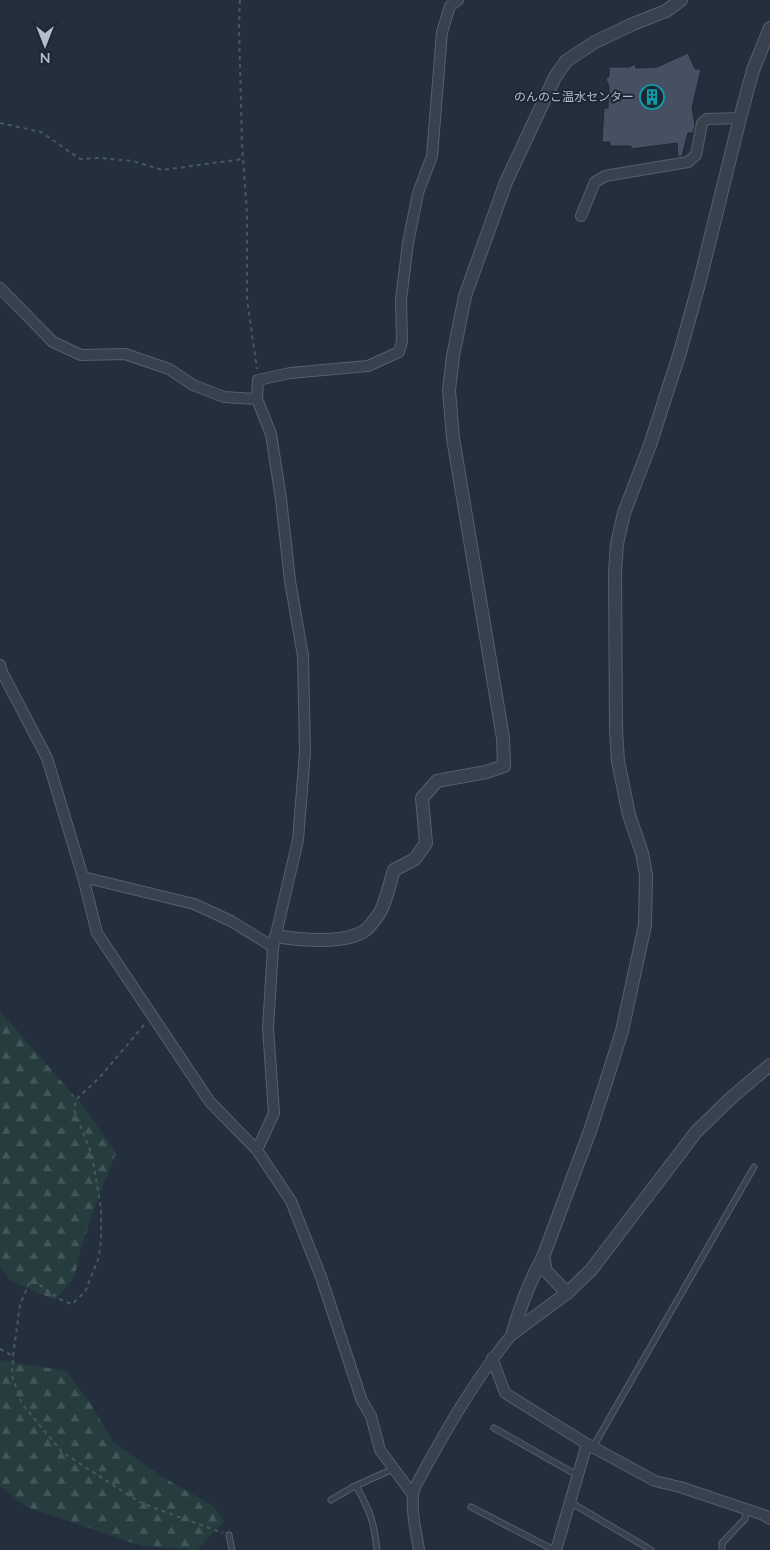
<svg xmlns="http://www.w3.org/2000/svg" width="770" height="1550" viewBox="0 0 770 1550" font-family="Lato,'Noto Sans JP',sans-serif">
<style>
.forest{fill:url(#forest-firs)}
.building{fill:#455162;stroke:#1f2835}
.lines{fill:none;stroke-linecap:round;stroke-linejoin:round}
.service-casing{stroke:#565f6c;stroke-width:7}
.minor-casing{stroke:#565f6c;stroke-width:12}
.tertiary-casing{stroke:#565f6c;stroke-width:14}
.path{stroke:#44595c;stroke-width:2;stroke-dasharray:4 4;stroke-linecap:butt}
.service{stroke:#38414e;stroke-width:5}
.minor{stroke:#38414e;stroke-width:10}
.tertiary{stroke:#38414e;stroke-width:12}
.labels{text-anchor:middle;stroke-width:4;stroke-linejoin:round;paint-order:stroke}
.poi-label{font-size:12px;fill:#b4bcc9;stroke:#1d2633;text-anchor:end}
</style>
<defs>
<pattern id="forest-firs" width="22" height="20" patternUnits="userSpaceOnUse" patternTransform="scale(1.25)"><rect width="22" height="20" fill="#263c3f"/><path d="M5 1l3.5 6h-7zM16 11l3.5 6h-7z" fill="#435659"/></pattern>
</defs>
<rect width="100%" height="100%" fill="#242f3e"/>
<g class="forest">
<polygon points="0,1011 83,1106 116,1153 101,1190 82,1245 74,1278 55,1300 11,1281 0,1267"/>
<polygon points="0,1360 66,1371 91,1404 113,1442 161,1476 213,1506 224,1521 197,1550 142,1546 27,1507 0,1486"/>
</g>
<polygon class="building" points="688,53 695,69 701,69 692,108 695,125 693,133 688,133 682,156 678,157 677,143 631,149 631,146 610,146 610,142 602,142 604,108 608,108 609,87 606,79 609,76 609,67 629,67 635,64 636,68 657,67"/>
<g class="lines">
<defs>
<g id="service">
<polyline points="494,1428 577,1475"/>
<polyline points="593,1447 754,1167"/>
<path d="M 356,1486 C 370,1510 374,1522 377,1550"/>
<polyline points="331,1500 353,1487 393,1469"/>
<polyline points="570,1502 651,1550"/>
<polyline points="471,1507 554,1550"/>
<polyline points="229,1535 232,1550"/>
<polyline points="722,1550 722,1543 745,1519 747,1509"/>
</g>
<g id="minor">
<polyline points="581,216 595,182 605,176 688,162 696,155 702,123 707,119 740,118"/>
<polyline points="0,288 53,342 81,355 125,354 169,369 193,385 224,397 257,399"/>
<polyline points="0,665 2,672 47,758 83,877 97,933 210,1102 257,1150 291,1201 321,1277 362,1401 371,1416 380,1450 413,1495"/>
<polyline points="83,877 194,904 231,921 273,947"/>
<polyline points="257,1150 274,1113 268,1028 273,947 298,840 305,752 303,656 290,581 281,499 271,434 257,399 258,380 290,373 368,366 399,352 402,341 401,300 408,243 418,193 432,156 442,32 450,6 458,0"/>
<polyline points="492,1358 505,1393 587,1444 655,1481 680,1487 764,1515 770,1519"/>
<path d="M 419,1550 C 416,1531 410,1508 414,1489 C 443,1435 474,1380 513,1333"/>
<polyline points="556,1550 587,1444"/>
</g>
<g id="tertiary">
<path d="M 276,936 C 300,940 347,945 367,929 C 371,925 376,918 379,914 C 386,903 390,882 394,870 L 415,859 L 426,843 L 422,798 L 437,781 L 486,772 L 504,766 L 503,738 L 453,438 L 449,390 L 453,356 L 465,296 L 506,182 L 555,77 L 566,61 L 595,42 L 633,24 L 666,11 L 681,0"/>
<polyline points="543,1257 546,1271 567,1293"/>
<path d="M 513,1333 C 520,1306 530,1281 543,1257 L 590,1131 L 606,1082 L 622,1031 L 645,925 L 646,875 L 642,853 L 629,815 L 618,761 L 616,730 L 615,572 L 617,544 L 624,513 L 650,445 L 680,352 L 699,284 L 740,118 L 753,70 L 770,28"/>
<polyline points="513,1333 567,1293 591,1270 696,1132 732,1097 770,1065"/>
</g>
</defs>
<use href="#service" class="service-casing"/>
<use href="#minor" class="minor-casing"/>
<use href="#tertiary" class="tertiary-casing"/>
<g class="path">
<polyline points="240,0 239,26 242,144 247,214 247,299 257,369"/>
<polyline points="0,123 41,132 80,159 101,158 133,161 162,170 243,159"/>
<path d="M 144,1025 L 100,1077 L 76,1100 L 74,1110 L 92,1155 L 101,1209 L 101,1240 L 99,1257 L 85,1292 L 72,1304 C 56,1300 46,1286 30,1281 L 20,1305 L 13,1356 L 12,1376 L 22,1404 L 62,1452 L 138,1501 L 157,1509 L 223,1533"/>
<polyline points="0,1349 13,1356"/>
</g>
<use href="#service" class="service"/>
<use href="#minor" class="minor"/>
<use href="#tertiary" class="tertiary"/>
</g>
<defs>
<symbol id="building-ring" viewBox="-11 -11 22 22"><circle r="9.5" fill="#1d2633" stroke="#0f9aa8" stroke-width="1.5"/><path d="M-4-6H4V6H1V3H-1V6H-4ZM-2.5-4.3h1.7v1.8h-1.7ZM.8-4.3h1.7v1.8H.8ZM-2.5-1h1.7V.8h-1.7ZM.8-1h1.7V.8H.8Z" fill="#0f9aa8"/></symbol>
</defs>
<g fill-rule="evenodd">
<use href="#building-ring" x="638" y="83" width="28" height="28"/>
</g>
<g class="labels">
<g class="poi-label">
<text x="634" y="101">のんのこ温水センター</text>
</g>
</g>
<g transform="translate(45 45) rotate(180)" stroke="#1d2633" stroke-width="4" paint-order="stroke">
<path d="M0-4L9 19L0 12L-9 19Z" fill="#b4bcc9"/>
<text y="-8" font-size="14" font-weight="bold" text-anchor="middle" fill="#b4bcc9">N</text>
</g>
</svg>
